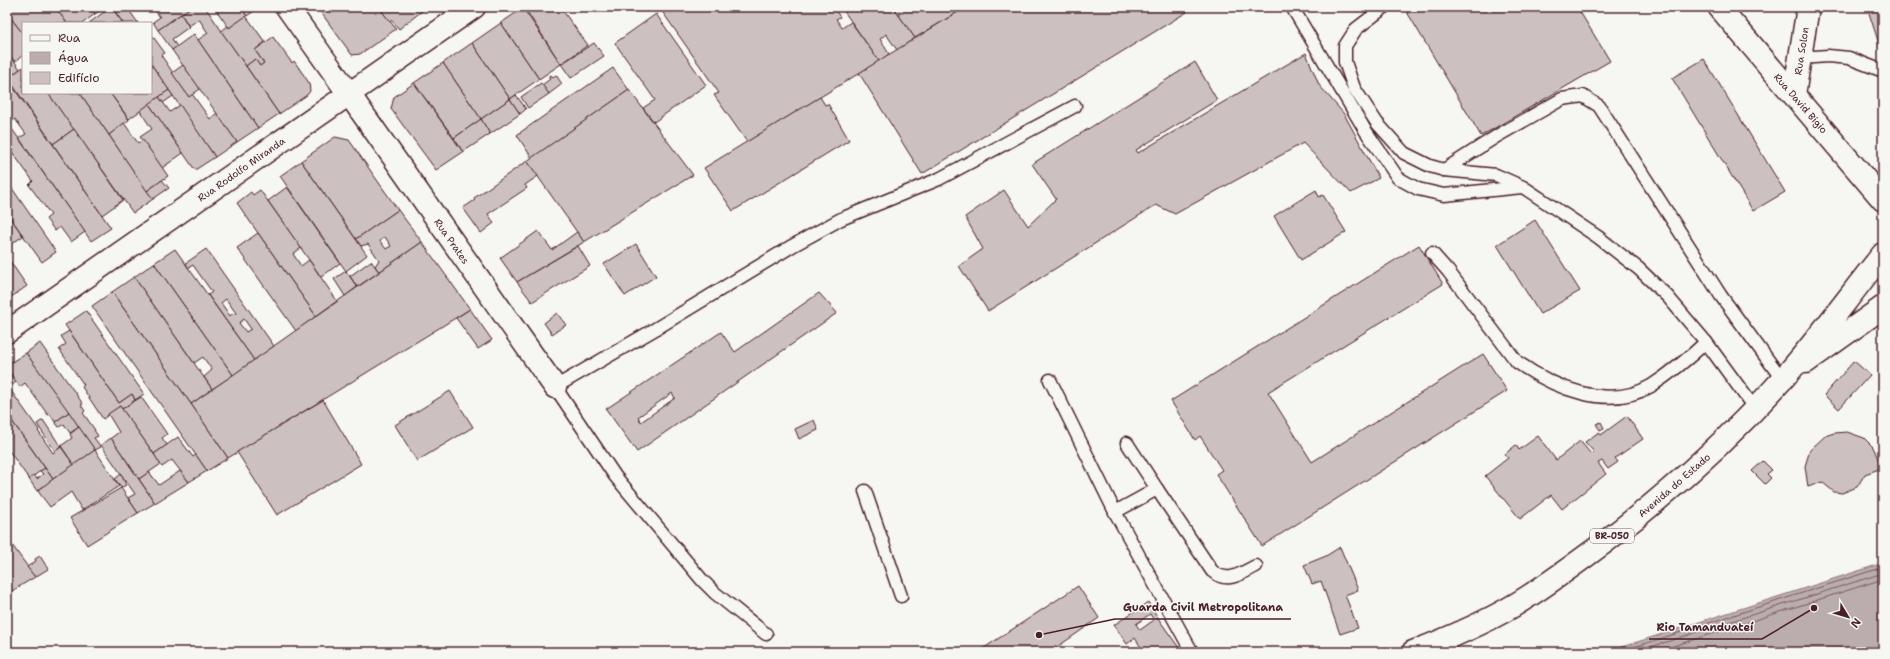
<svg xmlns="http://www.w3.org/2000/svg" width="1890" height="659" viewBox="0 0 1890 659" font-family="'Shantell Sans',sans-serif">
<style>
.water{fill:#bbadae;stroke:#8e747a}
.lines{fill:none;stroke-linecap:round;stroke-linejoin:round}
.shore{stroke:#77585f;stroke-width:1}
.building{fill:#ccc1c0;stroke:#4a1f2b;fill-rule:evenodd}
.lane-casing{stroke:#4a1f2b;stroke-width:15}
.street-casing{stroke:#4a1f2b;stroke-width:25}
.secondary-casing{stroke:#4a1f2b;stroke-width:25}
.highway-casing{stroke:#4a1f2b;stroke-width:25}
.lane{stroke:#f6f6f2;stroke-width:12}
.street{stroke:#f6f6f2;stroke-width:22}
.secondary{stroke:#f6f6f2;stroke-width:22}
.highway{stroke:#f6f6f2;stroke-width:22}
.labels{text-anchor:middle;stroke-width:3;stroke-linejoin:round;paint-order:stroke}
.shield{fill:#f6f6f2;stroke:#7e6067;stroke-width:1}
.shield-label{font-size:9px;font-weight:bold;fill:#4a1f2b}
.street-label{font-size:10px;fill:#4a1f2b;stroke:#f6f6f2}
.leader{fill:none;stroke:#4a1f2b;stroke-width:1.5}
.callout-dot{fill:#4a1f2b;stroke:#f6f6f2;stroke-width:1.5}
.callout-label{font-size:11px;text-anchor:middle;font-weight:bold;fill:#4a1f2b;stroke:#f6f6f2;stroke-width:3;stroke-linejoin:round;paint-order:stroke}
</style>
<rect width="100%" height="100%" fill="#f6f6f2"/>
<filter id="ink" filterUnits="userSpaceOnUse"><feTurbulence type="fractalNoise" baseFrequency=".025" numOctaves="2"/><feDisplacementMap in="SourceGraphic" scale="8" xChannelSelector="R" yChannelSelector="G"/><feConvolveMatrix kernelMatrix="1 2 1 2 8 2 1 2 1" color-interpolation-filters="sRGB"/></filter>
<g filter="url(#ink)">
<polygon class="water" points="1883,563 1883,652 1606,652"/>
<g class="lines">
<g class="shore">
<polyline points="1619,652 1883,567"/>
<polyline points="1635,652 1883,573"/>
<polyline points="1655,652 1883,579"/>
</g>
</g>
<g class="building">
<polygon points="7,7 55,7 67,23 23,23 23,34 7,13"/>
<polygon points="55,7 69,7 71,10 75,7 90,7 95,14 83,23 67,23"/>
<polygon points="90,7 105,7 95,14"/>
<polygon points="111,7 123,23 89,23"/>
<polygon points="112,7 134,7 129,10 138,23 123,23"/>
<polygon points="152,7 191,7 158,30 153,22 160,17"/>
<polygon points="191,7 205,7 279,114 258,128 198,40 208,33 199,19 189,26 181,14"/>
<polygon points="214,7 241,7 247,16 229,28"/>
<polygon points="241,7 251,7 254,11 247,16"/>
<polygon points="317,7 379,7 396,29 360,54 352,55"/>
<polygon points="379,7 420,7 422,11 399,29 392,20 390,22"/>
<polygon points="524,7 560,7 588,45 561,64"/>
<polygon points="659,7 833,7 840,17 836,19 842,28 851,22 879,61 747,142 714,95 719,93"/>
<polygon points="841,7 893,7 915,38 897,50 886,34 880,39 889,54 879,61"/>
<polygon points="893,7 966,7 915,38"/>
<polygon points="966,7 1184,7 1187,12 922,174 859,73"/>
<polygon points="1404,7 1577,7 1610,61 1481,136"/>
<polygon points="1867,7 1883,7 1883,56"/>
<polygon points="523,8 561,64 539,79 501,23"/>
<polygon points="7,13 23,34 23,55 15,62 7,52"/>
<polygon points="181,14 189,27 172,39 177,47 172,50 158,30"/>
<polygon points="656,14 706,85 654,122 643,108 655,100 615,43"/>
<polygon points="246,16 265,42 255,50 264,63 260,66 255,59 246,66 221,31 228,26 229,28"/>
<polygon points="501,23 539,79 510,99 472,43"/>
<polygon points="151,34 165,53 161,55 189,97 192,94 210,119 217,113 237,142 215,157 151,64"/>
<polygon points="194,34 258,128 237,142 172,50"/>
<polygon points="273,37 292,63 294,61 303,74 309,83 310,91 307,95 279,114 246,66 255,59 260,66 264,63 255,50"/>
<polygon points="472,43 510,99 481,119 443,63"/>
<polygon points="594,43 604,56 571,78 561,64"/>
<polygon points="1306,53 1319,85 1344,114 1379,178 1351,193 1303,143 1175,214 1156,205 988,311 959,266 983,249 965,217 1004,190 1028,226 1056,199 1032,164 1195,62 1217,100 1136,150 1138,153"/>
<polygon points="11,57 20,69 7,79 7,60"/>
<polygon points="1704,59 1785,192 1753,211 1672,78"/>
<polygon points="443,63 481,119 454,138 414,83"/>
<polygon points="151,64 169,90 129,119 110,93 151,93"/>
<polygon points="183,65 200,89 189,97 172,73"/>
<polygon points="23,67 23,93 48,93 74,129 53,144 8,78"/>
<polygon points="613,68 629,90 532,158 517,135 518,134"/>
<polygon points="551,75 553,77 556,75 562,84 549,94 542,85 550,79 548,77"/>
<polygon points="414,83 463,152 436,170 391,109 394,97"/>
<polygon points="541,83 549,94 528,108 521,97"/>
<polygon points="13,87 111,228 91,241 19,138 26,134 15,119 8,124 7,122 7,91"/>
<polygon points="169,90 173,96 163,103 159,97"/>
<polygon points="629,90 693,175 584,242 527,161"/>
<polygon points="48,93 80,93 153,199 133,213"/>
<polygon points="80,93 110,93 129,120 109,135"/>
<polygon points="516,95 526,109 520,114 510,99"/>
<polygon points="159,97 170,112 180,105 215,157 195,170 149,104"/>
<polygon points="820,97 825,105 828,104 849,140 733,211 704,168"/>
<polygon points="510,99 520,114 490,134 481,119"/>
<polygon points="149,104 183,153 162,168 140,137 152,129 140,111"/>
<polygon points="481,119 490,134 463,152 454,138"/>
<polygon points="7,122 85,232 71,242 60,227 55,231 46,219 51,215 29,185 33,181 7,145"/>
<polygon points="124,123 138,143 143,140 168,176 147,191 109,135"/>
<polygon points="74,129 123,200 102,215 53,144"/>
<polygon points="335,137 349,140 398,210 356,239 301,161"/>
<polygon points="301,161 367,255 346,271 280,176"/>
<polygon points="527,161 538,176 525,185 527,188 488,214 494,223 481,233 463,208 475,200 474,198"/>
<polygon points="162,180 169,188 153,199 147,191"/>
<polygon points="9,184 56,252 42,262 7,213 7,186"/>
<polygon points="287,187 340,263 321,277 268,201"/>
<polygon points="260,190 301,248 293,254 301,266 309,260 337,301 316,316 237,203 251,192 253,195"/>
<polygon points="1316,190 1319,197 1323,195 1346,232 1301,260 1274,216"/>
<path d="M 398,210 L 422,242 L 379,272 L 375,266 L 379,260 L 368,244 L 361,246 L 356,239 ZM 385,237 L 391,246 L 386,249 L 380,241 Z"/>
<polygon points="7,213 23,236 7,247"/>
<polygon points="1535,220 1580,291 1540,314 1497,245"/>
<polygon points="538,231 552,250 577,232 584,242 517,282 500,258"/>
<polygon points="258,233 316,316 296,331 237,248"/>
<polygon points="422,242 470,309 228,458 191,404"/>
<polygon points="636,244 656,276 625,296 604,264"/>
<polygon points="1419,245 1443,284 1268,392 1312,462 1483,354 1507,391 1262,546 1216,474 1222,470 1200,436 1195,440 1171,401"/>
<polygon points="578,246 590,266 532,302 517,282"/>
<polygon points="175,249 254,360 233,375 154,263"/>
<path d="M 206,249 L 274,346 L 254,360 L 208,295 L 212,292 L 193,265 L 188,268 L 186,263 ZM 226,299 L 236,313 L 234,315 L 233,313 L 230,316 L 221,303 ZM 244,319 L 251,329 L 246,332 L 239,323 Z"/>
<polygon points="7,257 27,286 7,300"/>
<polygon points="371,261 379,272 357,287 350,276"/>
<polygon points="154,263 233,375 212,389 204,377 212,370 203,357 194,363 134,277"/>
<polygon points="346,271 357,287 345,296 334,279"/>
<polygon points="134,277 212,389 191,404 112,292"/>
<polygon points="112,292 191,404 228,458 207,471 92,306"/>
<path d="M 819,293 L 837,313 L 637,452 L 606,409 L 721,332 L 735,352 ZM 672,393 L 675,398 L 641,422 L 638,417 Z"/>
<polygon points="470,309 492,340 478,349 456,318"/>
<polygon points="86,311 144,394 135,400 132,394 119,403 65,325"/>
<polygon points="557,313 566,325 552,334 544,323"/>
<polygon points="69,331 119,403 132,394 135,400 122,409 120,406 103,419 82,387 84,385 59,349 66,344 61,336"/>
<polygon points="40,343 83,404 81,405 85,411 83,413 95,430 94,430 98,436 94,438 101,447 95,450 26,353"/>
<polygon points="26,353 69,412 55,422 50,414 48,415 25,383 20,387 7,369 7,365"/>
<polygon points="1854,361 1870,375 1839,409 1824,395"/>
<polygon points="7,369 16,382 9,388 39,430 38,431 53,453 61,447 74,465 53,479 7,414"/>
<polygon points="450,391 473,427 417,461 395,425"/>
<polygon points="141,397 167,434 162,438 167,445 154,454 122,409"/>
<polygon points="323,400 361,464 277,515 237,452"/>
<polygon points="120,406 161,464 139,479 111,438 119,432 108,414"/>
<polygon points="69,412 79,427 70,433 64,424 59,427 55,422"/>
<polygon points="7,414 45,468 29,479 7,448"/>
<polygon points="1627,416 1643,439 1615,458 1618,462 1608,469 1602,461 1598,463 1606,474 1562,509 1551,495 1520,519 1485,476 1508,458 1505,454 1516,445 1519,450 1538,436 1556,460 1580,441 1591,454 1594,452 1585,442 1599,432 1601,435"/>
<polygon points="43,420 61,447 55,451 37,424"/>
<polygon points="814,420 818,430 799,439 795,429"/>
<polygon points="1601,422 1604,428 1600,430 1596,424"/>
<polygon points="79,427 95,450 74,465 61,446 72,438 70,434"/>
<polygon points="1847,432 1864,438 1873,447 1882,468 1865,474 1857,487 1842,493 1834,492 1822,482 1808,487 1805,466 1810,450 1825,436 1834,433"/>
<polygon points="178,437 193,457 196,455 207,471 189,482 172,460 162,467 154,454"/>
<polygon points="111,438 155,503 138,513 128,498 135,494 101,445"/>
<polygon points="95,450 119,486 82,510 71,492 50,507 37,490"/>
<polygon points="1763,461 1772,470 1767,474 1771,478 1765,484 1752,471"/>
<polygon points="45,468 53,479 37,491 29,479 34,475 37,479 43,474 40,471"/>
<polygon points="180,471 189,482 155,503 139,479 149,472 159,485"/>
<polygon points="121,474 126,485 121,488 115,479"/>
<polygon points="121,488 138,513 87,545 70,518"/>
<polygon points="7,538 35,577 7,594"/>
<polygon points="1340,547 1358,590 1345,595 1358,628 1340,634 1321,581 1312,584 1304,565 1326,556"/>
<polygon points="40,556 48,569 35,577 27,567 36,561 35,559"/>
<polygon points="1078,586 1099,618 1050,652 978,652"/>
<path d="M 1148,602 L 1160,621 L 1182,652 L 1144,652 L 1135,638 L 1127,644 L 1114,625 ZM 1150,614 L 1154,620 L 1140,630 L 1136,624 Z"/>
</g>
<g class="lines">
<defs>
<g id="lane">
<polyline points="1292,7 1365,130 1398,178 1418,189 1444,195 1522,187"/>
<polyline points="1382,9 1356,29 1345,46 1345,62 1354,88 1377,123 1404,153 1430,166 1444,170 1496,175 1523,187 1598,237 1639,269 1668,297 1706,342 1755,409"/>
<polyline points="1800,58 1828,56 1849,58 1883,71"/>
<polyline points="1444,170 1497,136 1562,99 1583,96 1599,106 1721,296 1782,379"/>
<path d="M 1432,253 L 1448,271 L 1517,362 C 1554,388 1608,411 1651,386 C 1671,373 1689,358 1706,342"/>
<polyline points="1050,380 1115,512 1192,652"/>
<path d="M 1157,489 L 1212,571 C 1228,584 1239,574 1256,566"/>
<polyline points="865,491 901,596"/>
<polyline points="1115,512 1157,489 1127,443"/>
<polyline points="766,634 715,593 702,580 615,476 555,387 657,328 792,246 841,219 939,179 1075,106"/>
</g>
<polyline id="street" points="7,332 349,94 555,387"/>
<g id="secondary">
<polyline points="287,7 349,94 474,7"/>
<polyline points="1719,7 1883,200"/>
<polyline points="1794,95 1808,7"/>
</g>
<g id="highway">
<polyline points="1806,362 1883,307"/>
<path d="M 1413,652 C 1447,639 1481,625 1513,606 C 1545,587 1575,564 1605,542 C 1669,493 1727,441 1781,381 C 1817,341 1849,296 1883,254"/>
</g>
</defs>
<use href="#lane" class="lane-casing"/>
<use href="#street" class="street-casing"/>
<use href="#secondary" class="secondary-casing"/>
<use href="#highway" class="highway-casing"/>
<use href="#lane" class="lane"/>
<use href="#street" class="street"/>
<use href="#secondary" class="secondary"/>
<use href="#highway" class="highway"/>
</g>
</g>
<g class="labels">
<rect class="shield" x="1590" y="529" width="44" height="14" rx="3"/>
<g class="shield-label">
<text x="1612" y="539">BR-050</text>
</g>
<g class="street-label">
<text transform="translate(1801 51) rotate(-81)" y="4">Rua Solon</text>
<text transform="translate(1801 103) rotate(49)" y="4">Rua David Bigio</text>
<text transform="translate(241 169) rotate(-35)" y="4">Rua Rodolfo Miranda</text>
<text transform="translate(452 241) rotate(55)" y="4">Rua Prates</text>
<text transform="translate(1674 485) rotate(-41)" y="4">Avenida do Estado</text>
</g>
</g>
<path class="leader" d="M1039 635L1115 619H1291M1814 608L1762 639H1649"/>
<g class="callout-dot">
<circle cx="1039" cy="635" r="4"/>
<circle cx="1814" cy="608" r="4"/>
</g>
<g class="callout-label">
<text x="1203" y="611">Guarda Civil Metropolitana</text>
<text x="1705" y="631">Rio Tamanduateí</text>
</g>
<rect width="1890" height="659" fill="none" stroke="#f6f6f2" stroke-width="24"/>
<rect x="12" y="12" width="1866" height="635" fill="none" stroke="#4a1f2b" stroke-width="1.5" filter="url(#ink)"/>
<rect x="22" y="22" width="130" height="72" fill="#f6f6f2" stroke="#b1a0a2"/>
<rect x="30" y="35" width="20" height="6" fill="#f6f6f2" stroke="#b1a0a2"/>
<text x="58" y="42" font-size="12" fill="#4a1f2b">Rua</text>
<rect x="30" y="52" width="20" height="12" fill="#bbadae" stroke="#b1a0a2"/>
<text x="58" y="62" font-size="12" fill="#4a1f2b">Água</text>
<rect x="30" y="72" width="20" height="12" fill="#ccc1c0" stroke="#b1a0a2"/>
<text x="58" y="82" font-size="12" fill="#4a1f2b">Edifício</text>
<g transform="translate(1848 617) rotate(128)" stroke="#f6f6f2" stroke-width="3" paint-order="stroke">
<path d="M0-3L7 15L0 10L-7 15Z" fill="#4a1f2b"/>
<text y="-6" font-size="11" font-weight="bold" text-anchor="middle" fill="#4a1f2b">N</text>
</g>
</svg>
